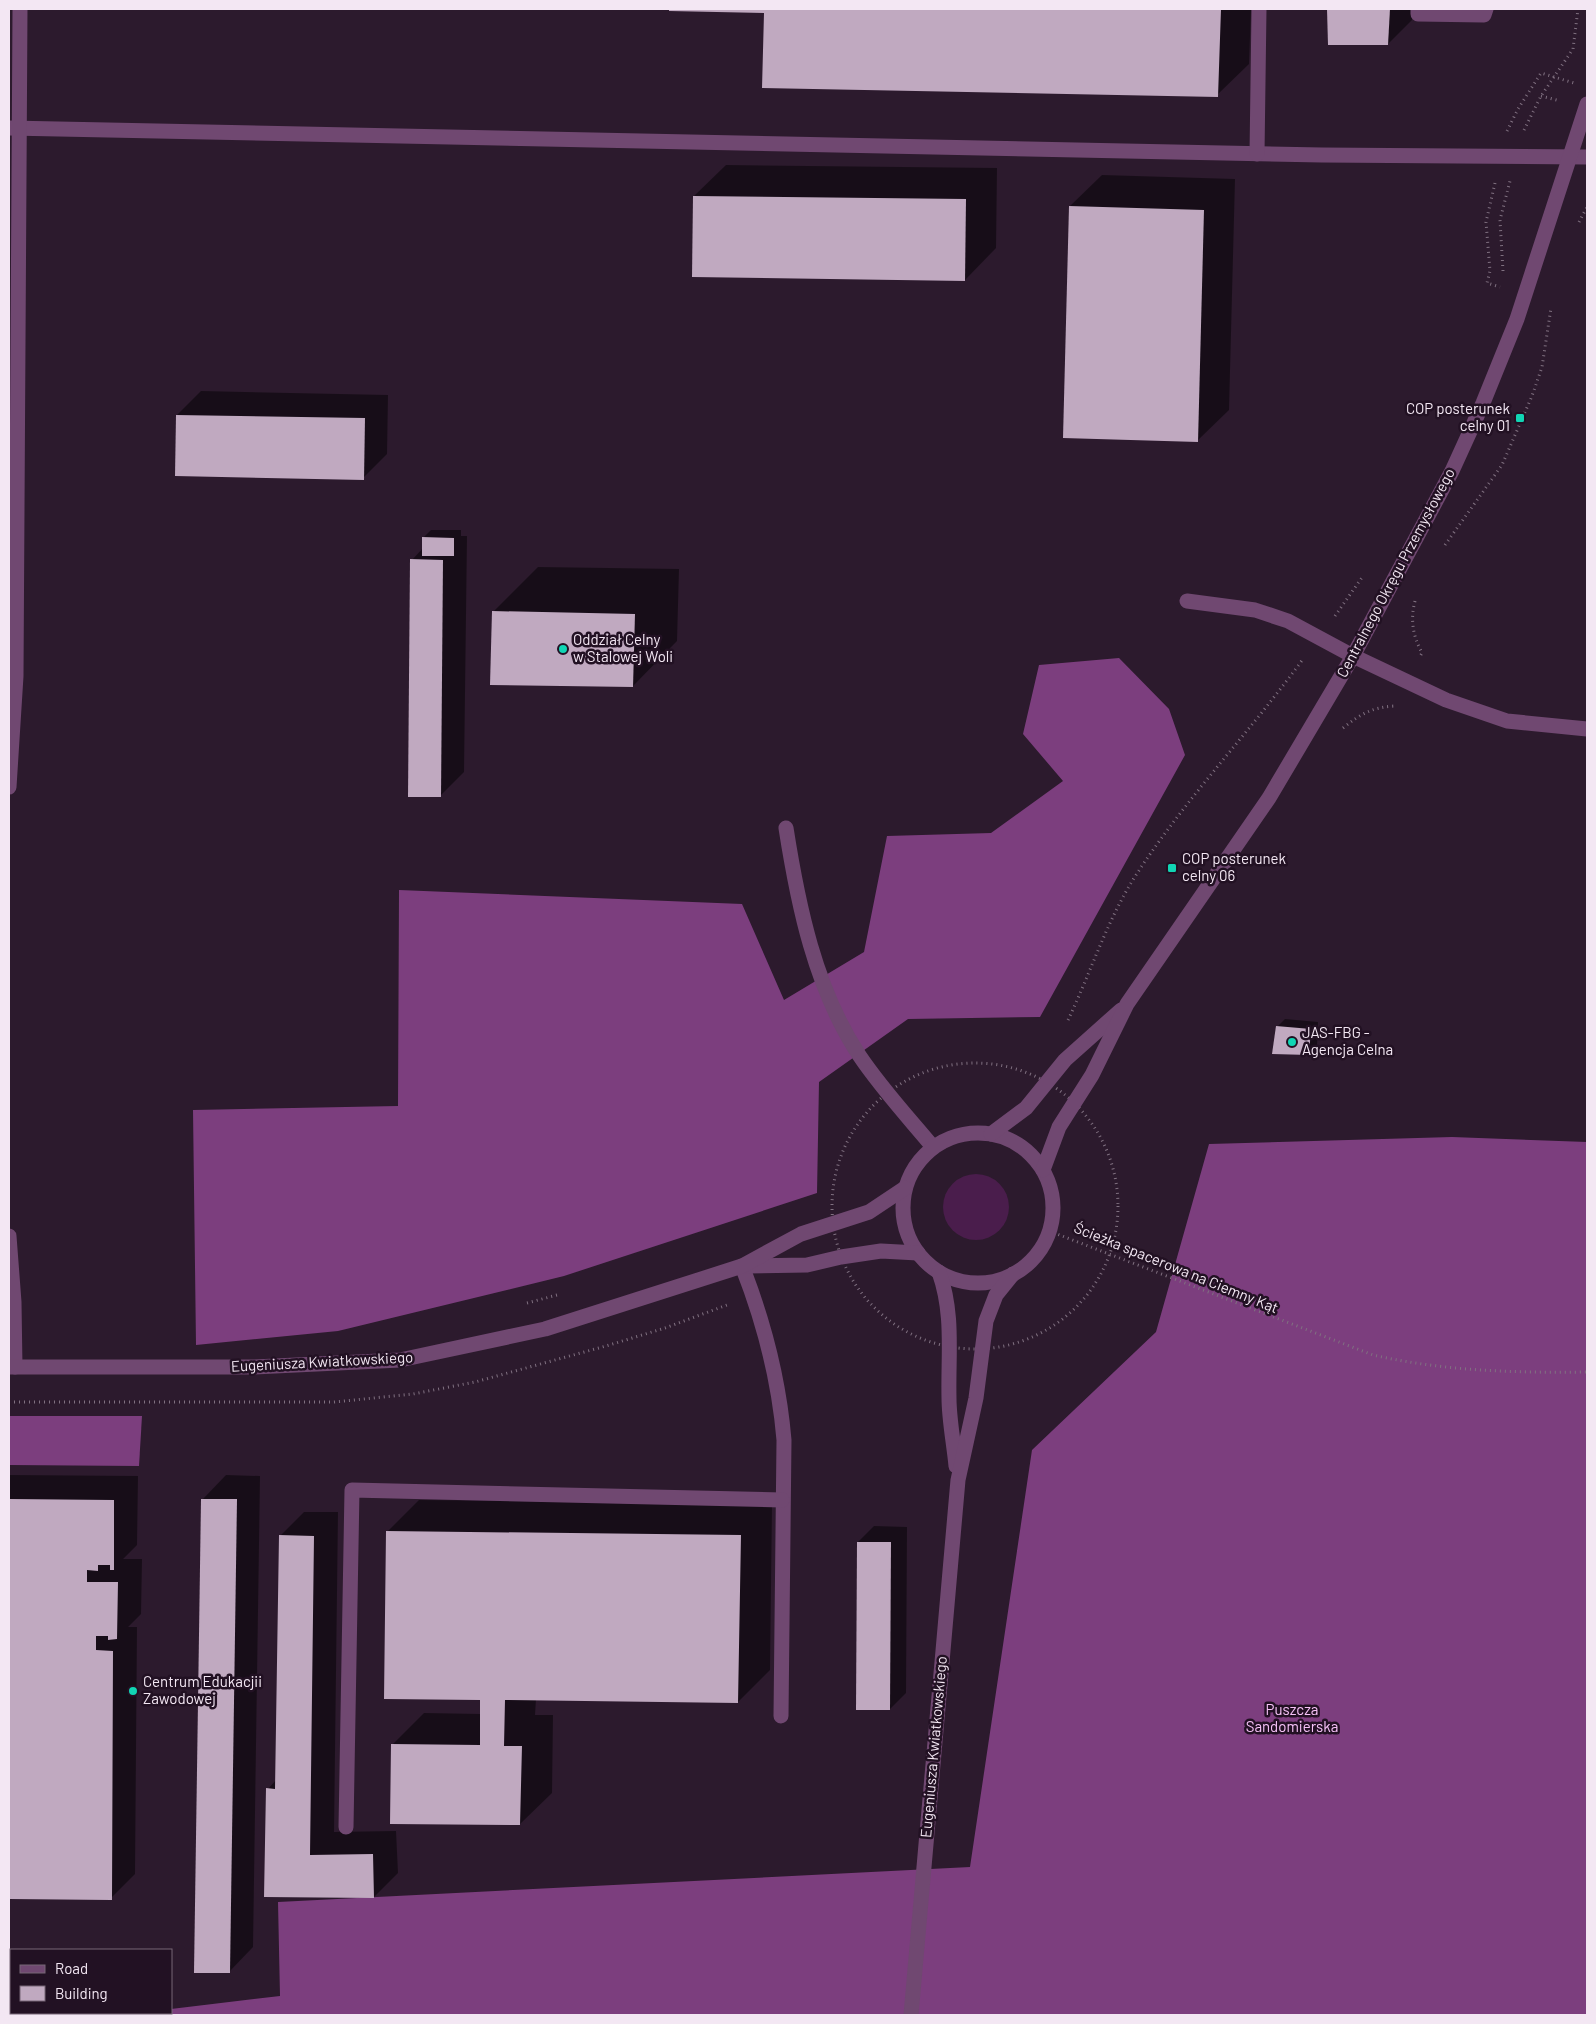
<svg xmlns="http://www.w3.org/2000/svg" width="1596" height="2024" viewBox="0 0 1596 2024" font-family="Barlow,sans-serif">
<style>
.green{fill:#4a1d4c}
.forest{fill:#7c3e7e}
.shadow{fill:#0007}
.building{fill:#c0a9c0}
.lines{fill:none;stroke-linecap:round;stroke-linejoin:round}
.path{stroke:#807181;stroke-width:3;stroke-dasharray:1 4;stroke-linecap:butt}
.service{stroke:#704871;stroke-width:15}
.minor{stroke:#704871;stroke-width:15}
.tertiary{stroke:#704871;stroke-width:15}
.poi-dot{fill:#11d5b4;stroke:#221123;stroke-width:2}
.labels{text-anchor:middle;stroke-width:5;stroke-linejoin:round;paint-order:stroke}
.poi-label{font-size:15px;fill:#f3e7f3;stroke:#221123;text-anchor:start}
.street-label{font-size:15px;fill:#f3e7f3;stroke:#221123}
.park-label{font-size:15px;fill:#f7c2f8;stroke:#221123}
</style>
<rect width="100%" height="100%" fill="#2c1a2d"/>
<circle class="green" cx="976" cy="1207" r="33"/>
<g class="forest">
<polygon points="1119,658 1169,709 1185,755 1040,1017 908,1019 819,1082 817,1193 564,1276 338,1331 196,1345 193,1110 398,1106 399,890 742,904 784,1000 864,952 887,836 991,833 1063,781 1023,734 1039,665"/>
<polygon points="1452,1137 1587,1142 1587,2015 155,2015 155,2013 171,2013 171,2009 280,1996 278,1902 970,1867 1032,1450 1156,1332 1209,1144"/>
<polygon points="9,1416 142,1416 139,1466 9,1465"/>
</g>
<g class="shadow">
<polygon points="670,9 1251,9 1249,64 1217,95 765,11"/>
<polygon points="1328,9 1412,9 1412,20 1388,44 1329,44"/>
<polygon points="9,165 10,182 9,185"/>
<polygon points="726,165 997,168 996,248 965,280 694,196"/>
<polygon points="1102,175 1235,179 1229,410 1197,441 1070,206"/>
<polygon points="201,391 388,395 387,454 363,478 177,415"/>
<polygon points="431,530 461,530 461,536 467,536 464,772 440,796 412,560 423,548 423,538"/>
<polygon points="538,567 679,569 677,641 633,686 493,612"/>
<polygon points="1285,1019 1318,1022 1317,1046 1309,1054 1277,1027"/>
<polygon points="9,1475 138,1476 137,1545 123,1559 142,1559 141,1614 128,1627 137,1627 135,1874 111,1898 9,1898"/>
<polygon points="226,1475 260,1476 253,1947 229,1972 202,1500"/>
<polygon points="419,1500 772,1504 770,1670 738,1702 536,1699 535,1715 553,1715 552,1793 520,1824 392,1745 424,1713 481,1714 481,1699 387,1532"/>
<polygon points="304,1512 338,1512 334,1832 396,1831 398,1873 374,1897 266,1896 268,1789 276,1780 280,1536"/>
<polygon points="874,1526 907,1527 906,1693 890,1709 858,1542"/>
</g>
<g class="building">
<polygon points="669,9 1221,9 1218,97 762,88 764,13 669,11"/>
<polygon points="1327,9 1390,9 1388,45 1328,45"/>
<polygon points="693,196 966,199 965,281 692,277"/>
<polygon points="1069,206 1204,210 1198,442 1063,438"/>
<polygon points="176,415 365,418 364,480 175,476"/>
<polygon points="422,537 454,538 454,556 422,556"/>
<polygon points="410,559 443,560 441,797 408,797"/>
<polygon points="492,611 635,614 633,687 490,685"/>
<polygon points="1276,1026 1311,1029 1309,1055 1272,1054"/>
<polygon points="9,1499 114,1500 114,1570 110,1570 110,1565 98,1565 98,1571 87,1570 87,1582 118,1582 117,1639 108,1640 108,1636 96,1636 96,1650 113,1651 112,1900 9,1899"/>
<polygon points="201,1499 237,1499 230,1973 194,1973"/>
<polygon points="386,1531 741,1535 738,1703 505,1700 504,1746 522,1746 520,1825 390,1824 391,1744 480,1745 480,1700 384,1699"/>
<polygon points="279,1535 314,1536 310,1855 373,1854 374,1898 264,1897 266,1788 275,1789"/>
<polygon points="857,1542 891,1542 890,1710 856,1710"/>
</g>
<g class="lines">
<g class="path">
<polyline points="1541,96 1560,101"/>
<polyline points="1524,130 1541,96 1573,49 1578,9"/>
<polyline points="1507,131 1518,109 1541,73 1574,83"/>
<polyline points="1495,183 1486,222 1490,271 1487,283 1500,287"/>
<polyline points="1579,222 1587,207"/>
<polyline points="1503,271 1500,220 1510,181"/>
<polyline points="1445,545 1502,465 1532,396 1542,367 1551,308"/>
<path d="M 1415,601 C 1410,620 1413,636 1422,653 L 1419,658"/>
<polyline points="1335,616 1363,576"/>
<path d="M 1343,728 C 1360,714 1373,707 1395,706"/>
<path d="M 1068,1020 C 1091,972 1108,917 1138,872 C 1187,797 1250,732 1303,659"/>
<circle cx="975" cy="1206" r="143"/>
<path d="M 1049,1231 L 1373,1355 C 1444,1371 1514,1373 1587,1372"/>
<polyline points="527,1303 557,1295"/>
<polyline points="9,1402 334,1402 413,1394 475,1382 606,1346 665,1328 727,1305"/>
</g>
<g class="service">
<polyline points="1418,9 1418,14 1484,15 1486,9"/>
<polyline points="9,128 1322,155 1587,157"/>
<polyline points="1257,154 1259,9"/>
<polyline points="1187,601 1255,610 1288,621 1353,656 1446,700 1507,721 1587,729"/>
<path d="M 786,828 C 798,905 815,988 859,1055 C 881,1088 908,1117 933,1147"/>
<path d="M 742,1266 C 764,1322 779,1380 784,1440 L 781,1716"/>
<polyline points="346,1827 352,1490 782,1500"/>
</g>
<g class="minor">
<polyline points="9,787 16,676 20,9"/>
<polyline points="9,1236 14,1302 15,1367"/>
</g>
<g class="tertiary">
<circle cx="978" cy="1208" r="75"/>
<polyline points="991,1134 1026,1108 1065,1060 1121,1010"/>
<polyline points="1043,1170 1059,1127 1092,1075 1127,1004 1269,798 1353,656 1452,471 1483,403 1517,319 1587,104"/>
<polyline points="746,1266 807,1265 841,1257 881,1251 918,1253"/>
<path d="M 939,1272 C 954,1314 948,1354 949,1398 C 949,1420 954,1444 956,1466"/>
<polyline points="9,1367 254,1367 400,1360 545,1329 742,1266 801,1234 869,1212 905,1188"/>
<polyline points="911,2015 958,1480 976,1398 986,1321 996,1295 1013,1274"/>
</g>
</g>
<g class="poi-dot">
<rect x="1515" y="413" width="10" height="10" rx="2.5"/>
<circle cx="563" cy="649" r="5"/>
<rect x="1167" y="863" width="10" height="10" rx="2.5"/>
<circle cx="1292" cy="1042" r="5"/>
<circle cx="133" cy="1691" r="5"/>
</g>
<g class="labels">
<g class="poi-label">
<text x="1510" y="414" text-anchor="end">COP posterunek<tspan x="1510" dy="17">celny 01</tspan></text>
<text x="573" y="645">Oddział Celny<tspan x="573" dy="17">w Stalowej Woli</tspan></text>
<text x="1182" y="864">COP posterunek<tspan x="1182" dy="17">celny 06</tspan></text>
<text x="1302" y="1038">JAS-FBG -<tspan x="1302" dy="17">Agencja Celna</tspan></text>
<text x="143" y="1687">Centrum Edukacjii<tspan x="143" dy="17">Zawodowej</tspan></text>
</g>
<g class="street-label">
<text transform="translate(1396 573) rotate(-62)" y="5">Centralnego Okręgu Przemysłowego</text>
<text transform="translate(1176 1268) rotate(22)" y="5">Ścieżka spacerowa na Ciemny Kąt</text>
<text transform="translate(322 1362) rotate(-3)" y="5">Eugeniusza Kwiatkowskiego</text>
<text transform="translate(934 1747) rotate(-85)" y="5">Eugeniusza Kwiatkowskiego</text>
</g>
<g class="park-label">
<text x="1292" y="1715">Puszcza<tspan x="1292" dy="17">Sandomierska</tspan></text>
</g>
</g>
<rect width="1596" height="2024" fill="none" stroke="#f3e7f3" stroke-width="20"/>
<rect x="10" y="1949" width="162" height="65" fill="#221123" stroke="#766776"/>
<rect x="20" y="1965" width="25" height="8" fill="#704871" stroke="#766776"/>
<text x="55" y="1974" font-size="15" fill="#f3e7f3">Road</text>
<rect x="20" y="1986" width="25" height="15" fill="#c0a9c0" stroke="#766776"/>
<text x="55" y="1999" font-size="15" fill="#f3e7f3">Building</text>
</svg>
